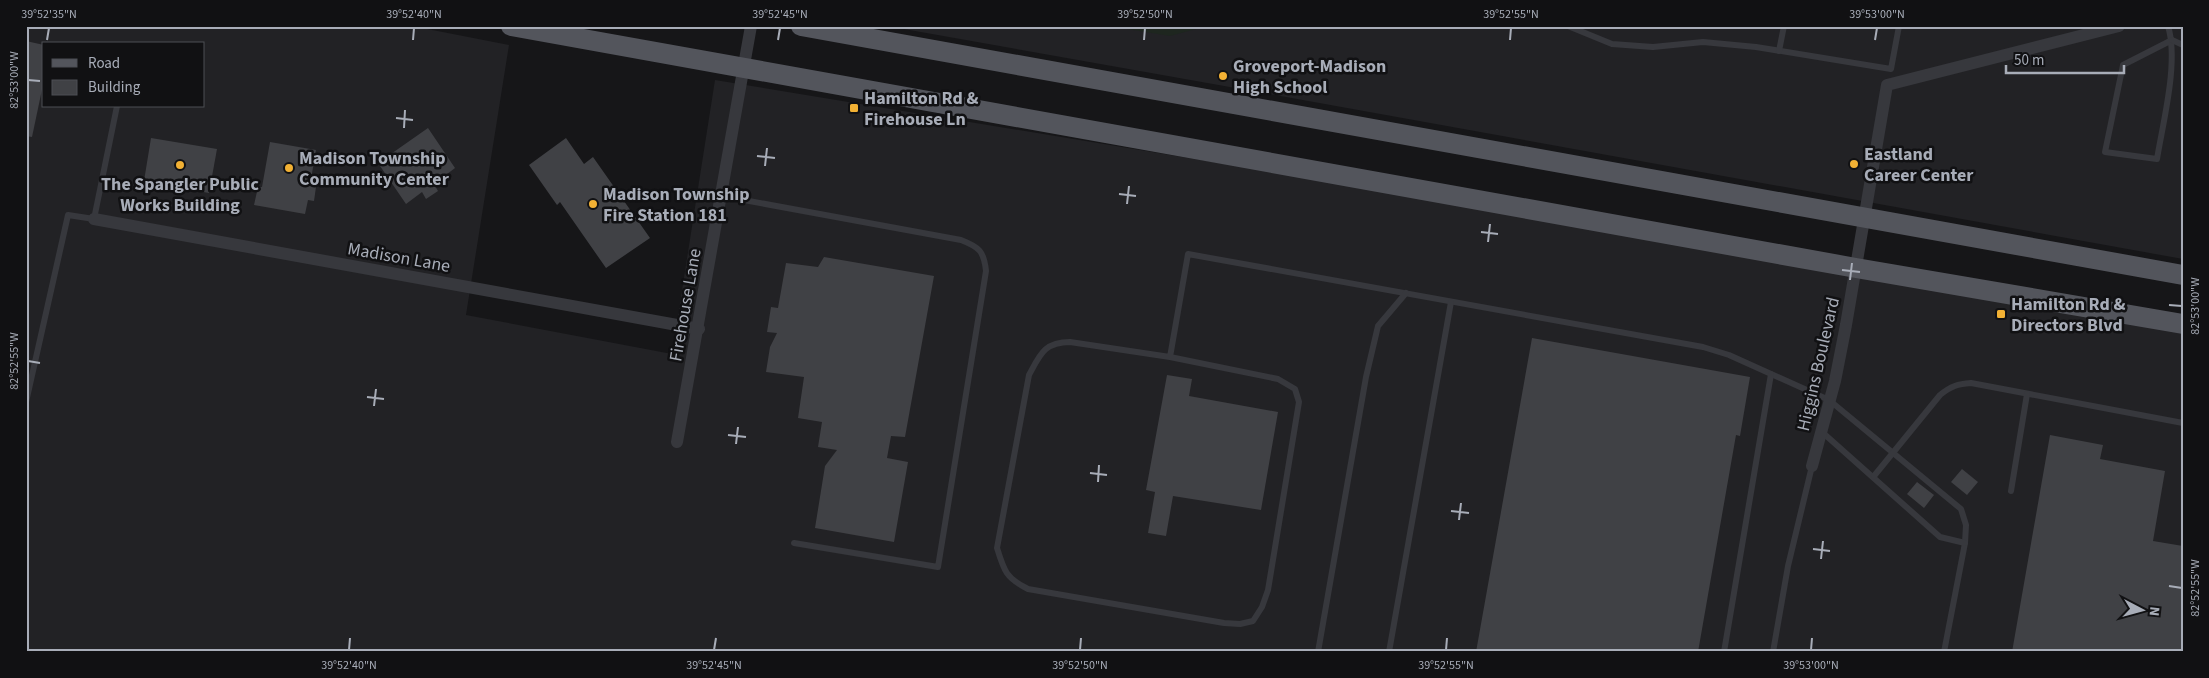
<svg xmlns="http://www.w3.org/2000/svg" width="2209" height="678" viewBox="0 0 2209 678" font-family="'Source Sans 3',sans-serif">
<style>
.built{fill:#222225;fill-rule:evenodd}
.green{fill:#1e261f}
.building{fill:#404145}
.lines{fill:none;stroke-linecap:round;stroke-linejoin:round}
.lane{stroke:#37383d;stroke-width:6}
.street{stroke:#37383d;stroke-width:12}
.primary{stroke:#53555c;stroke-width:20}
.ticks{fill:none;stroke:#a8adb8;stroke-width:2}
.poi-dot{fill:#f2b134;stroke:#111113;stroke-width:2}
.labels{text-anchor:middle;stroke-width:5;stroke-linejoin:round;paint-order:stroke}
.poi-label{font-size:18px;font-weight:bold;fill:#a8adb8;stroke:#111113;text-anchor:start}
.street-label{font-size:18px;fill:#a8adb8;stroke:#111113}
.neatline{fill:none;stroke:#a8adb8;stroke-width:2}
.ticks-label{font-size:12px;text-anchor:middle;fill:#a8adb8}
</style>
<rect width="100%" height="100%" fill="#161618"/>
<g class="built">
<path d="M 26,26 L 412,26 L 509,45 L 466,315 L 672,354 L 715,80 L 2183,322 L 2183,652 L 26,652 ZM 44,44 L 204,44 L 204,106 L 44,106 Z"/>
<polygon points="887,26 2183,26 2183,259 1275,95"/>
</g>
<polygon class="green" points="1109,26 1207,26 1170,36"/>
<g class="building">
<polygon points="26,41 44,45 44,80 32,137 26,136"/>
<polygon points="428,128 455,168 434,184 438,191 426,199 422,192 406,204 378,163"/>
<polygon points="151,138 217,149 209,193 144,181"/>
<polygon points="566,138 584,164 593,157 650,238 606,268 560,202 557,205 529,165"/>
<polygon points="270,142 316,150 310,185 316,187 314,201 308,200 305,214 254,205 258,187 262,187"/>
<polygon points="824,257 934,276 905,437 891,436 887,458 908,462 894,542 815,528 825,466 837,450 818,447 822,422 798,418 804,377 766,372 770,347 777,333 767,332 771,307 778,308 786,263 818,267"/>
<polygon points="1532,338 1750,377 1740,436 1736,435 1698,652 1476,652"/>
<polygon points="1167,375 1192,379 1189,396 1278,412 1261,510 1173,496 1166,536 1148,533 1155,492 1146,490"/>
<polygon points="2050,435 2103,445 2100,459 2165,471 2153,541 2183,546 2183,652 2012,652"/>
<polygon points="1962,469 1978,482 1967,495 1951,482"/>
<polygon points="1917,482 1934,495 1924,508 1907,494"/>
</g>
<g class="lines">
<g class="lane">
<polyline points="1568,26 1612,44 1653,47 1703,42 1756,47 1891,69 1899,26"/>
<path d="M 2168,26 C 2179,62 2163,122 2157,159 L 2105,152 L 2123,65 L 2172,40"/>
<polyline points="2172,40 2183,45"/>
<polyline points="1779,51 1784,26"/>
<path d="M 722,196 L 961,240 C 979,247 984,251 986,271 L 938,567 L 794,543"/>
<path d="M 1170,357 L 1070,342 C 1044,342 1040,355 1029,375 L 997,548 C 1004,571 1006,578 1028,589 L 1224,623 L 1240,624 L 1253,621 L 1262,607 L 1268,590 L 1299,402 L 1295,389 L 1278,379 L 1170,357 L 1188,254 L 1703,347 L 1729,355 L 1829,400 L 1961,509 L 1966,525 L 1965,543 L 1944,652"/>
<polyline points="26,402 68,215 94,219 117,106"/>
<polyline points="1822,432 1940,537 1965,543"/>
<path d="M 1874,476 L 1940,395 C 1951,386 1958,384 1971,383 L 2183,423"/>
<polyline points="2011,491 2027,394"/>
<polyline points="1318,652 1366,377 1378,326 1406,293"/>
<polyline points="1389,652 1451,302"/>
<polyline points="1724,652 1771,374"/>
<polyline points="1773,652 1788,566 1812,466"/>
</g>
<g class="street">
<polyline points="94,219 699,329"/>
<polyline points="677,442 751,26"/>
<polyline points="1812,466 1835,381 1846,325 1887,85 2119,26"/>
</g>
<g class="primary">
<polyline points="511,26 1856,268 2183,324"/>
<polyline points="801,26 2183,275"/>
</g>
</g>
<path class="ticks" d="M 47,40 L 49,28M 413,40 L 414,28M 778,40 L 780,28M 1144,40 L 1145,28M 1510,40 L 1511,28M 1875,40 L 1877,28M 28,80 L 40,81M 396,118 L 413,120M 404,128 L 405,110M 757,156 L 775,158M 765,166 L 767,148M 1119,194 L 1136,196M 1127,204 L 1129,186M 1481,232 L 1498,234M 1488,242 L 1490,224M 1842,270 L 1860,272M 1850,280 L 1852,263M 2169,305 L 2182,306M 28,361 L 40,363M 367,397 L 384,399M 374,406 L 376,389M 728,435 L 746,437M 736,444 L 738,427M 1090,473 L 1107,475M 1098,482 L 1099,465M 1451,511 L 1469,513M 1459,520 L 1461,503M 1813,549 L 1830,551M 1821,559 L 1823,541M 2169,586 L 2182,588M 349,650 L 350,638M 714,650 L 716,638M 1080,650 L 1081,638M 1446,650 L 1447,638M 1811,650 L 1812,638"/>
<g class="poi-dot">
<circle cx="1223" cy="76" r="5"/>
<rect x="849" y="103" width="10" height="10" rx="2.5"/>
<circle cx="1854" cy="164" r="5"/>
<circle cx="180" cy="165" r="5"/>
<circle cx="289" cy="168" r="5"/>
<circle cx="593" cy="204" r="5"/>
<rect x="1996" y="309" width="10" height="10" rx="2.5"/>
</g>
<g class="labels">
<g class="poi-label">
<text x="1233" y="72">Groveport-Madison<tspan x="1233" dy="21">High School</tspan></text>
<text x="864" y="104">Hamilton Rd &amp;<tspan x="864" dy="21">Firehouse Ln</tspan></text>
<text x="1864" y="160">Eastland<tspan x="1864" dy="21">Career Center</tspan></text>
<text x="299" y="164">Madison Township<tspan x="299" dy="21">Community Center</tspan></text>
<text x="180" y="190" text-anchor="middle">The Spangler Public<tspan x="180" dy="21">Works Building</tspan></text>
<text x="603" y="200">Madison Township<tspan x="603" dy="21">Fire Station 181</tspan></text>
<text x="2011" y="310">Hamilton Rd &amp;<tspan x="2011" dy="21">Directors Blvd</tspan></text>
</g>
<g class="street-label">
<text transform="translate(399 257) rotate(10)" y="6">Madison Lane</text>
<text transform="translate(685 305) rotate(-80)" y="6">Firehouse Lane</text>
<text transform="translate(1818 364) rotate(-77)" y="6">Higgins Boulevard</text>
</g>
</g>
<rect width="2209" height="678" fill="none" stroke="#111113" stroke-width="55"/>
<rect x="42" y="42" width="162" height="65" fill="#111113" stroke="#4d4f55"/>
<rect x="52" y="59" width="25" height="8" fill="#53555c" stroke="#4d4f55"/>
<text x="88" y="68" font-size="15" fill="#a8adb8">Road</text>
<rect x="52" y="80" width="25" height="15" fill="#404145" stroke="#4d4f55"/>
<text x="88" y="92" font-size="15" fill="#a8adb8">Building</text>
<g transform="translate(2142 610) rotate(96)" stroke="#111113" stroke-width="4" paint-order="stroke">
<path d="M0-4L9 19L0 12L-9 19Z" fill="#a8adb8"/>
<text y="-8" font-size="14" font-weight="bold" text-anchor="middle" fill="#a8adb8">N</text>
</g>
<path d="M2006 65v8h118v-8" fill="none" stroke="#a8adb8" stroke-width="2.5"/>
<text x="2014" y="65" font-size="15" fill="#a8adb8" stroke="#111113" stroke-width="4" paint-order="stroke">50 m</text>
<rect x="28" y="28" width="2154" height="622" class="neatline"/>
<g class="ticks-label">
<text x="49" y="18">39°52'35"N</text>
<text x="414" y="18">39°52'40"N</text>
<text x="780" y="18">39°52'45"N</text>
<text x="1145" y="18">39°52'50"N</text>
<text x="1511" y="18">39°52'55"N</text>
<text x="1877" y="18">39°53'00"N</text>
<text transform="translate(14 80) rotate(-90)" y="4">82°53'00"W</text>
<text transform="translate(2195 306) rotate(-90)" y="4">82°53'00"W</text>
<text transform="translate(14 361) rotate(-90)" y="4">82°52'55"W</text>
<text transform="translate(2195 588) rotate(-90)" y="4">82°52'55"W</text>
<text x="349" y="669">39°52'40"N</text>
<text x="714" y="669">39°52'45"N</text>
<text x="1080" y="669">39°52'50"N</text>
<text x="1446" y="669">39°52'55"N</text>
<text x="1811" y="669">39°53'00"N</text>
</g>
</svg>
